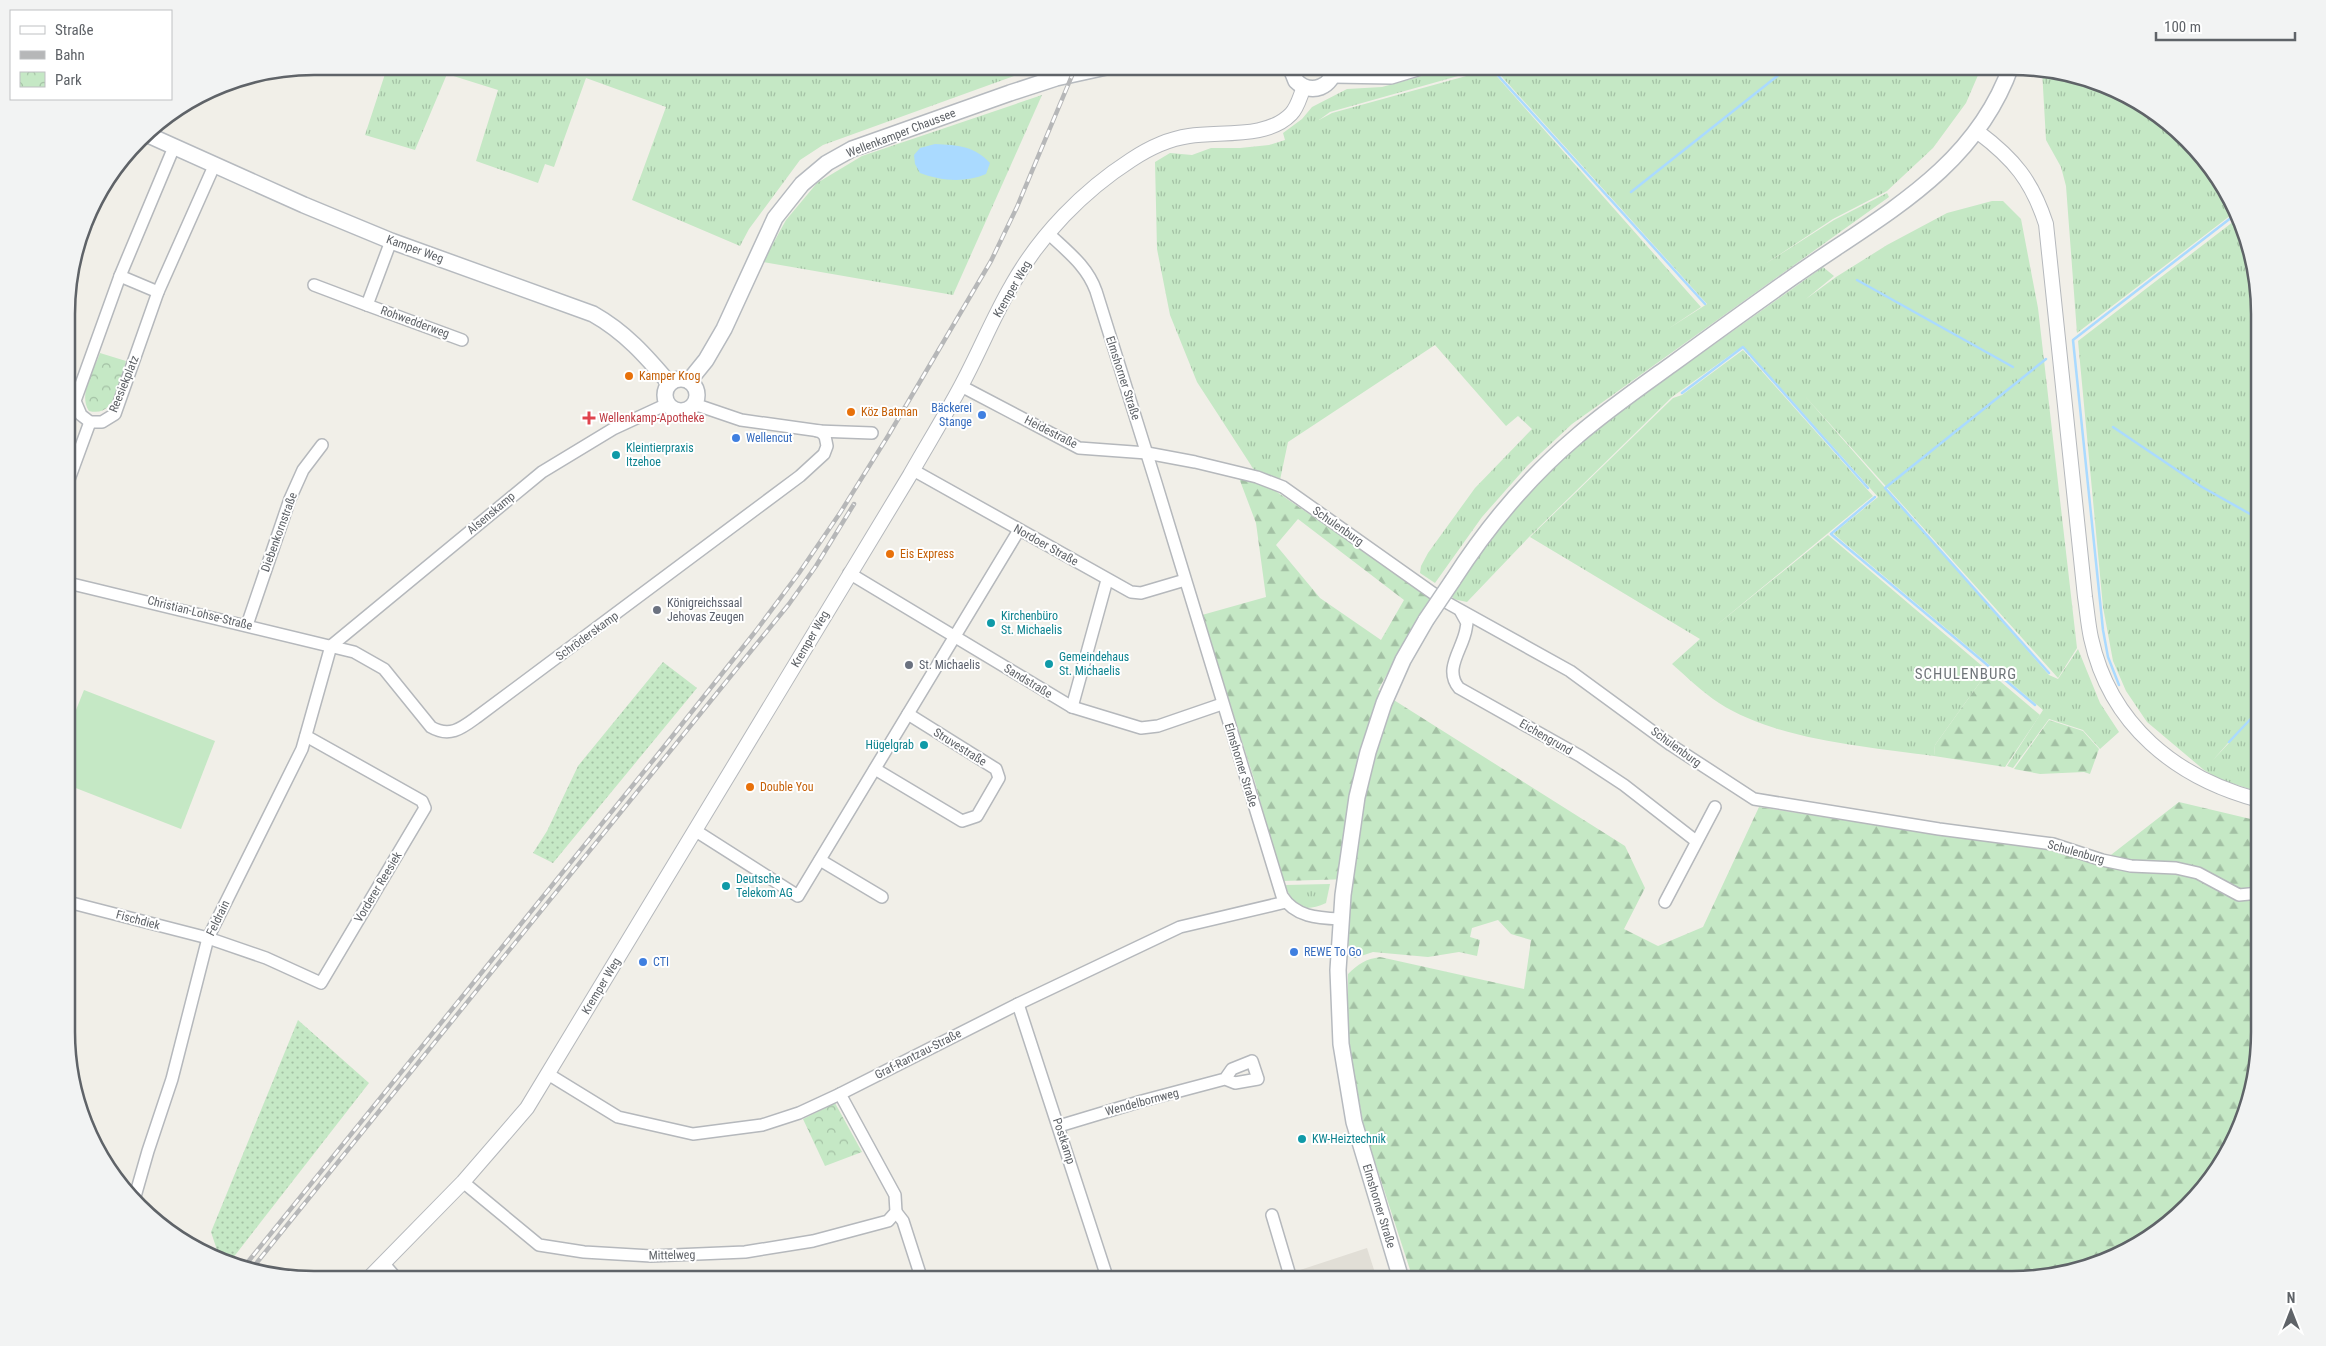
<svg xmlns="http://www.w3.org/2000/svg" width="2326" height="1346" viewBox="0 0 2326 1346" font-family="'Roboto Condensed',sans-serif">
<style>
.education{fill:#e1ded6}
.grass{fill:url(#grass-tufts);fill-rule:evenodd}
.forest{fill:url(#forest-firs);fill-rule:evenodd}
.park{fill:url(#park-crowns)}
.garden{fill:url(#garden-dots)}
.pitch{fill:#c5e8c5}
.water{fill:#aadaff}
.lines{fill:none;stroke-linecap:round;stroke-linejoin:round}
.stream{stroke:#aadaff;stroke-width:2.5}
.minor-casing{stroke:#b5b8bc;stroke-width:14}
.tertiary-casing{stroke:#b5b8bc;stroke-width:16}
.secondary-casing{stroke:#b6babf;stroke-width:18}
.minor{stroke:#fff;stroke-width:11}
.tertiary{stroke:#fff;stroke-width:14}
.secondary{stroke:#fff;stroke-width:15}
.rail-casing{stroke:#b6b7b8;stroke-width:4.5}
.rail{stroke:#fff;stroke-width:2.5;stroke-dasharray:8;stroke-linecap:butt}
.secondary-bridge-casing{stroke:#b6babf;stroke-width:18;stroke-linecap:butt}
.secondary-bridge{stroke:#fff;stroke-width:15}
.food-dot{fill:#e8710a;stroke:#fff;stroke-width:2}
.shop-dot{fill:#3f7fe0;stroke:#fff;stroke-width:2}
.health-dot{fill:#e0444e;stroke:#fff;stroke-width:2}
.culture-dot{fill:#0f9aa8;stroke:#fff;stroke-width:2}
.worship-dot{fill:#6b7280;stroke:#fff;stroke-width:2}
.labels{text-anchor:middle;stroke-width:4;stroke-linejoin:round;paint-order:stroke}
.street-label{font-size:12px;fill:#5f6368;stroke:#fff}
.food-label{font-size:12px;fill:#c56008;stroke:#fff;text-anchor:start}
.shop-label{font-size:12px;fill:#366cbe;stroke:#fff;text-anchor:start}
.health-label{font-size:12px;fill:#be3a42;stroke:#fff;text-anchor:start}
.culture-label{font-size:12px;fill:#0d838f;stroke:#fff;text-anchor:start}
.worship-label{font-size:12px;fill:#5b616d;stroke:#fff;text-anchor:start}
.quarter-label{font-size:15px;letter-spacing:1px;fill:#70757a;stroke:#fff}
.rim{fill:none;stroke:#5f6368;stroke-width:2.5}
</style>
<defs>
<pattern id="grass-tufts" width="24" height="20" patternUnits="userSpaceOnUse" patternTransform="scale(1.25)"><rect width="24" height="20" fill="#c5e8c5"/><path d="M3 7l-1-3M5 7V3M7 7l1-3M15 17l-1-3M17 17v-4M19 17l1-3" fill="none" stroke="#a3c0a4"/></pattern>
<pattern id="forest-firs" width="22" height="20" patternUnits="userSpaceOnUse" patternTransform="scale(1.25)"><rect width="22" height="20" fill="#c5e8c5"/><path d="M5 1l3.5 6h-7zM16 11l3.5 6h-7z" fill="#a3c0a4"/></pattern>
<pattern id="park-crowns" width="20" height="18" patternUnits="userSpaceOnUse" patternTransform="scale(1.25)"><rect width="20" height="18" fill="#c5e8c5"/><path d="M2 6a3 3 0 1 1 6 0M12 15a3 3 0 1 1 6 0" fill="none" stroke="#a3c0a4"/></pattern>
<pattern id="garden-dots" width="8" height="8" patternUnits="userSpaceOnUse" patternTransform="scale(1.25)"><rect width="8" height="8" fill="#c5e8c5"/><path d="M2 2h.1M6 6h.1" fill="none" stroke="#a3c0a4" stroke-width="1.8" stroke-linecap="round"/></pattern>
</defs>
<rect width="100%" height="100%" fill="#f1efe8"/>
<polygon class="education" points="1367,1248 1377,1279 1305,1279 1303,1274 1295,1276 1294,1272"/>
<g class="grass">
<polygon points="361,66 1018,66 1014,76 823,145 800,160 749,229 740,246 632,200 666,107 586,78 554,167 545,164 538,183 476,161 498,90 447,74 415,150 365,135 385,74"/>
<path d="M 1458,66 L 1982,66 L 1966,103 L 1933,148 L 1887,191 L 1833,219 L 1765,264 L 1834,220 L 1887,193 L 1889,197 L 1572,424 L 1527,466 L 1482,517 L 1435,583 L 1420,573 L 1421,566 L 1428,553 L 1475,488 L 1532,429 L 1518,416 L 1506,426 L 1435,345 L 1288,442 L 1280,480 L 1256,473 L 1197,382 L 1170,315 L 1157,249 L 1155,162 L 1170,153 L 1192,155 L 1211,148 L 1240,148 L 1269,145 L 1285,140 L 1283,133 L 1302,119 L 1312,107 L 1347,89 L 1382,87 ZM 1490,67 L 1494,68 L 1707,304 L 1668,329 L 1701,307 L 1493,72 L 1488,70 L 1332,113 L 1319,120 L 1330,112 Z"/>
<polygon points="2042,70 2076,75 2136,99 2175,128 2218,177 2235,212 2077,333 2066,186 2061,167 2046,140"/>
<polygon points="1042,95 953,295 763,262 786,220 817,183 862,156"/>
<polygon points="1992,201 2003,201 2021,219 2038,308 2077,648 2058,678 1804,395 2049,675 2058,679 2078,649 2100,703 2119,732 2100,749 2083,730 2049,719 2013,768 2007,766 2043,710 1835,535 1834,533 1878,497 1743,346 1672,397 1529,537 1467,602 1453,599 1452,595 1499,525 1535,486 1580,443 1605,422 1823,267 1834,276 1806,299 1836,277 1887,245 1947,213"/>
<polygon points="2238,218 2247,235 2259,298 2259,708 2213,760 2259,711 2259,792 2219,779 2204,770 2147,722 2126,691 2113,661 2103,607 2078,341"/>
<path d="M 1743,350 L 1873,496 L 1713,628 L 1828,535 L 1988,671 L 1935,745 L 1934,756 C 1868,747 1776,740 1719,703 C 1702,692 1687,677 1672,664 L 1700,639 L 1530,537 L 1673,398 L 1682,395 Z"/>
<path d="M 1330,884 L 1326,903 C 1303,913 1294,908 1285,885 Z"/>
</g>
<g class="forest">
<path d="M 1239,478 L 1268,486 L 1431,597 L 1378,690 L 1625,846 L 1645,888 L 1624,929 L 1658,946 L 1703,927 L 1759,807 L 1935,834 L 2035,846 L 2098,865 L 2179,802 L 2259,821 L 2259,1048 L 2251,1096 L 2227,1156 L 2187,1207 L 2136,1246 L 2091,1267 L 2028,1279 L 1413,1279 L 1364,1128 L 1348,1040 L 1348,974 C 1358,964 1366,959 1380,957 L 1524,989 L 1531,940 L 1511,934 L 1498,920 L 1472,928 L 1470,937 L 1480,940 L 1477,956 L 1459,952 L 1428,957 L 1373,952 L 1355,958 L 1348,957 L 1351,879 L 1282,881 L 1255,782 L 1202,615 L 1266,597 L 1256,523 ZM 1298,519 L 1404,600 L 1381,640 L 1320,598 L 1276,545 Z"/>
<polygon points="1988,671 2040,715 2005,767 1934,756 1935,745"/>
<polygon points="2049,720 2083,731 2099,749 2090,774 2084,772 2040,774 2014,769"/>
</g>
<g class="park">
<path d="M 100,353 L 126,361 C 120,381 116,418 89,411 C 78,394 94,370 100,353 Z"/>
<polygon points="835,1103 862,1152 825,1166 803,1119"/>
</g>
<g class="garden">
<polygon points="663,662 697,688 553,863 533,853 547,831 578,766"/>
<polygon points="298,1020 369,1083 229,1263 220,1259 211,1232"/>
</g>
<polygon class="pitch" points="84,690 215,741 181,829 68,785 68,730"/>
<path class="water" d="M 935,144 C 958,145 974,146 990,163 L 986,174 C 965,183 941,181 920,173 L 915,164 L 914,155 L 920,148 Z"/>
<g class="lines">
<g class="stream">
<polyline points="1488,69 1494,71 1705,304"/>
<polyline points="1631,192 1790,66"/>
<polyline points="1857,280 2013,367"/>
<polyline points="2046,359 1885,488 2049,673"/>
<polyline points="1682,393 1743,347 1868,488"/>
<polyline points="2113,427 2202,487 2259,519"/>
<polyline points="1875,497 1831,534 2035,705"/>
<polyline points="2119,685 2108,657 2103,630 2073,340 2236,214"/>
<polyline points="2229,742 2259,710"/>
</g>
<defs>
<g id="minor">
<polyline points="174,147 120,276 75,401 81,415 90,422 102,422 115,414 158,292 214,166"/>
<path d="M 1049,234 C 1068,252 1087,266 1096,291 L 1156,483 L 1282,896 C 1295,917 1318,918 1340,919"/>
<polyline points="391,241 367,305 462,340"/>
<polyline points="120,276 158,292"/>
<polyline points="314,285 367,305"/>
<polyline points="961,386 1079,448 1147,453 1195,462 1257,477 1283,487 1444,601 1570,671 1671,745 1754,799 1939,829 2053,844 2102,860 2131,866 2176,868 2198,873 2239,895 2259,893"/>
<polyline points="817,431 872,433"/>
<polyline points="913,470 1131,592 1141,593 1185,580"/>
<polyline points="68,482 90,422"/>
<polyline points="849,573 1072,707 1141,728 1158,726 1222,704"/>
<path d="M 68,583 L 354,652 L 384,669 L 431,727 C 450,738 462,728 477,717 L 800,476 L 824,454 L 827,446 L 825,436 L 820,431 L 741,420 L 694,404"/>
<path d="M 1461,612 L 1467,623 L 1466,629 C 1463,649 1443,669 1459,688 L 1580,756 L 1624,785 L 1696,841"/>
<polyline points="247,625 290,499 303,470 322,445"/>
<polyline points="331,646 542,472 613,429 667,404"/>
<polyline points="1072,707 1107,580"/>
<polyline points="875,769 962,821 977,816 999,778 996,769 908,714"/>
<polyline points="696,831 798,896 1019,530"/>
<polyline points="820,860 882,897"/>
<polyline points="68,902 208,938 266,958 321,983 425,808 422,801 306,736"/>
<polyline points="1665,902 1715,807"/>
<polyline points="1018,1004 1108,1280"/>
<polyline points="548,1074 618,1117 693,1134 762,1125 799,1113 840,1094 1018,1004 1180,927 1286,902"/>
<polyline points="1059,1126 1142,1101 1225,1079 1235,1083 1258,1079 1252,1061 1232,1069 1225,1079"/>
<polyline points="463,1182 539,1245 584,1252 651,1256 745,1252 813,1241 888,1221 896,1212 895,1195 840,1094"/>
<polyline points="134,1200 148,1151 172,1079 208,938 302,749 331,646"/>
<polyline points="896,1212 903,1221 922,1280"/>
<polyline points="1272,1215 1291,1279"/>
<polyline points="383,1263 398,1280"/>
</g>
<g id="tertiary">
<path d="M 1978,132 C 2014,159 2032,181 2046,224 L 2085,597 C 2087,610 2088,624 2091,638 C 2110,725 2176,778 2259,800"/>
<path d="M 367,1280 L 463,1182 L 527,1108 L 910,475 C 927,445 945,416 961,386 C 979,353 993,317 1012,285 C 1040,235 1083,191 1131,160 C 1149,148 1168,139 1189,136 C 1221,131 1267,139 1291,114 C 1298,107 1300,96 1304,87"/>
</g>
<g id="secondary">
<path d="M 1290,66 L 1296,81 C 1311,96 1333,87 1335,66"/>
<polyline points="1333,75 1391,76 1424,66"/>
<path d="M 146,134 L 304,205 L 391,241 L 593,314 C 625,332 646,356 669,383"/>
<circle cx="681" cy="395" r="16"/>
<polyline points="689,381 706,360 724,329 775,218 802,184 827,163 852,149 1010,93 1056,78 1111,66"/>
<path d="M 1453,580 C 1487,527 1528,478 1576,437 C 1606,411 1639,388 1671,365 C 1712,335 1752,306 1793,277 C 1878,217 1974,171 2011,66"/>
<polyline points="1401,1279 1354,1122 1341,1044 1338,970 1343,895 1357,797 1368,752 1384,703 1403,660 1426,620"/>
</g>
</defs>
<use href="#minor" class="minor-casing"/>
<use href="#tertiary" class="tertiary-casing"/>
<use href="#secondary" class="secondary-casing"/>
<use href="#minor" class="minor"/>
<use href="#tertiary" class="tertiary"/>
<use href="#secondary" class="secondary"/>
<defs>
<g id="rail">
<polyline points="243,1268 663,748 755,632 799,573 840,513 888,436 991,261 1017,207 1076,66"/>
<polyline points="250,1271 789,604 816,566 854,504"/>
</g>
</defs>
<use href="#rail" class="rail-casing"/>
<use href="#rail" class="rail"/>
<defs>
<polyline id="secondary-bridge" points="1426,620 1453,580"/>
</defs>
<use href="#secondary-bridge" class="secondary-bridge-casing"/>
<use href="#secondary-bridge" class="secondary-bridge"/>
</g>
<g class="food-dot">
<circle cx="629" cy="376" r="5"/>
<circle cx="851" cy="412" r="5"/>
<circle cx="890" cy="554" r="5"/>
<circle cx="750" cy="787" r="5"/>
</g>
<g class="shop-dot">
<circle cx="982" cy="415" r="5"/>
<circle cx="736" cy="438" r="5"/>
<circle cx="1294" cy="952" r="5"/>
<circle cx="643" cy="962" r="5"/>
</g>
<path class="health-dot" d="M586.5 410.5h5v5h5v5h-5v5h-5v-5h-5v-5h5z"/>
<g class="culture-dot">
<circle cx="616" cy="455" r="5"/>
<circle cx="991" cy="623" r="5"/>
<circle cx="1049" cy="664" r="5"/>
<circle cx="924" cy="745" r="5"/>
<circle cx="726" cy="886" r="5"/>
<circle cx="1302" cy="1139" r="5"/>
</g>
<g class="worship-dot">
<circle cx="657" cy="610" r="5"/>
<circle cx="909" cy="665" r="5"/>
</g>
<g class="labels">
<g class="street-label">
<text transform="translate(901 133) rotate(-21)" y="4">Wellenkamper Chaussee</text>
<text transform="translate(415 249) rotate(20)" y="4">Kamper Weg</text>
<text transform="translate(1012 289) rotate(-60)" y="4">Kremper Weg</text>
<text transform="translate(415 322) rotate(20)" y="4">Rohwedderweg</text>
<text transform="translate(1123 378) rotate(72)" y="4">Elmshorner Straße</text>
<text transform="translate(124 384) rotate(-68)" y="4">Reesiekplatz</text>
<text transform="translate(1051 432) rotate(27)" y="4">Heidestraße</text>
<text transform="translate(491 513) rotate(-40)" y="4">Alsenskamp</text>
<text transform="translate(1338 526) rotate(35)" y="4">Schulenburg</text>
<text transform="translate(279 532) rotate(-70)" y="4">Diebenkornstraße</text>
<text transform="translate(1046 545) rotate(29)" y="4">Nordoer Straße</text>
<text transform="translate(200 613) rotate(14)" y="4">Christian-Lohse-Straße</text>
<text transform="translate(587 636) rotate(-36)" y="4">Schröderskamp</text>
<text transform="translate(810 639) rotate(-60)" y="4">Kremper Weg</text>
<text transform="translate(1028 681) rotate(31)" y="4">Sandstraße</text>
<text transform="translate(1546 737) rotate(30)" y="4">Eichengrund</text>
<text transform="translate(960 747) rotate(32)" y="4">Struvestraße</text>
<text transform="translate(1676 747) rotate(36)" y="4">Schulenburg</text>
<text transform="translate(1241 765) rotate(73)" y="4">Elmshorner Straße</text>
<text transform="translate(2076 852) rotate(16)" y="4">Schulenburg</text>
<text transform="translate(378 887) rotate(-59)" y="4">Vorderer Reesiek</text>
<text transform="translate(218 918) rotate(-64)" y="4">Feldrain</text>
<text transform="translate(138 920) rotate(15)" y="4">Fischdiek</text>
<text transform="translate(601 986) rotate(-59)" y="4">Kremper Weg</text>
<text transform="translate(918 1054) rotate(-27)" y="4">Graf-Rantzau-Straße</text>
<text transform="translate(1142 1102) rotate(-15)" y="4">Wendelbornweg</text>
<text transform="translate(1064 1141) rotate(72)" y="4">Postkamp</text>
<text transform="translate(1379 1206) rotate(73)" y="4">Elmshorner Straße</text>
<text transform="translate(672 1255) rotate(-1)" y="4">Mittelweg</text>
</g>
<g class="food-label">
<text x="639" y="380">Kamper Krog</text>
<text x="861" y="416">Köz Batman</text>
<text x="900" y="558">Eis Express</text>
<text x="760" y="791">Double You</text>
</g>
<g class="shop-label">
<text x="972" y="412" text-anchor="end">Bäckerei<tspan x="972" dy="14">Stange</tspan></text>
<text x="746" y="442">Wellencut</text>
<text x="1304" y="956">REWE To Go</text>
<text x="653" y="966">CTI</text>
</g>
<g class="health-label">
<text x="599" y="422">Wellenkamp-Apotheke</text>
</g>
<g class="culture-label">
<text x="626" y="452">Kleintierpraxis<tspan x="626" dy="14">Itzehoe</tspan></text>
<text x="1001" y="620">Kirchenbüro<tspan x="1001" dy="14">St. Michaelis</tspan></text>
<text x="1059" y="661">Gemeindehaus<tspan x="1059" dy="14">St. Michaelis</tspan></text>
<text x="914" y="749" text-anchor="end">Hügelgrab</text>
<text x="736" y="883">Deutsche<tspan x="736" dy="14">Telekom AG</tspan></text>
<text x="1312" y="1143">KW-Heiztechnik</text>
</g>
<g class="worship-label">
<text x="667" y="607">Königreichssaal<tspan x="667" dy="14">Jehovas Zeugen</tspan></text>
<text x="919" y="669">St. Michaelis</text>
</g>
<g class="quarter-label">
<text x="1966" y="679">SCHULENBURG</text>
</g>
</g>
<path d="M0 0H2326V1346H0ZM314 75H2012A239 239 0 0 1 2251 314V1032A239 239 0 0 1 2012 1271H314A239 239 0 0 1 75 1032V314A239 239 0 0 1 314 75Z" fill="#f2f3f3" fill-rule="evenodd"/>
<path class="rim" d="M314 75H2012A239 239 0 0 1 2251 314V1032A239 239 0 0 1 2012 1271H314A239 239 0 0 1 75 1032V314A239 239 0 0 1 314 75Z"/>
<rect x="10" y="10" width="162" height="90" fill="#ffffff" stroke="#bfc1c3"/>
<rect x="20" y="26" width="25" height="8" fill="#ffffff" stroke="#bfc1c3"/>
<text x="55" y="35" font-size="15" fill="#5f6368">Straße</text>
<rect x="20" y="51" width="25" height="8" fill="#b6b7b8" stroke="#bfc1c3"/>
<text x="55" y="60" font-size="15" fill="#5f6368">Bahn</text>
<rect x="20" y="72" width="25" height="15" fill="url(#park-crowns)" stroke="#bfc1c3"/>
<text x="55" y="85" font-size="15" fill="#5f6368">Park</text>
<g transform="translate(2291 1311)" stroke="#ffffff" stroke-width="4" paint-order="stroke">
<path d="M0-4L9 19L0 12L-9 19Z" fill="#5f6368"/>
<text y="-8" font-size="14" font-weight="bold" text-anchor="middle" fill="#5f6368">N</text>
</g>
<path d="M2156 32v8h139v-8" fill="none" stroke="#5f6368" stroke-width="2.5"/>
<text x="2164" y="32" font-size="15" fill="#5f6368" stroke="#ffffff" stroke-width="4" paint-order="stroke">100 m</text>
</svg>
